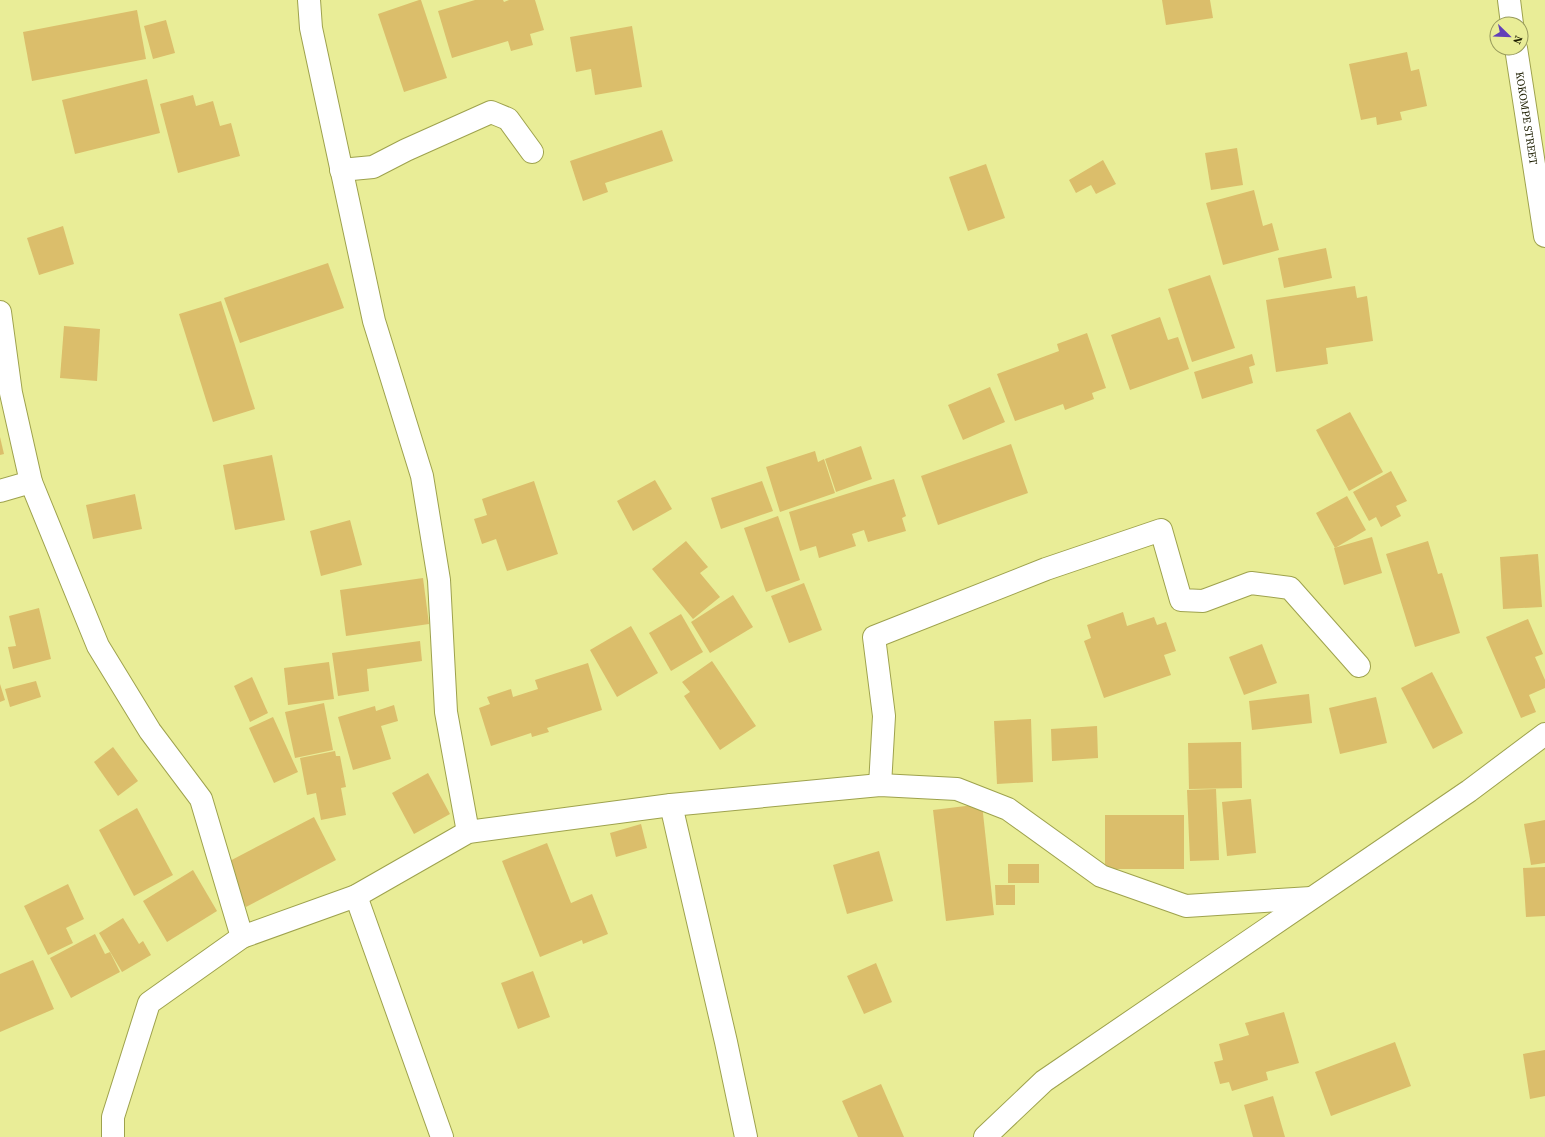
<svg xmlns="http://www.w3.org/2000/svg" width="1545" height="1137" viewBox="0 0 1545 1137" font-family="'Source Serif 4',serif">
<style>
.building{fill:#dbbe6b}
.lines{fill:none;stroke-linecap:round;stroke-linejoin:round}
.street-casing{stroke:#9ea24d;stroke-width:24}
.street{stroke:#fff;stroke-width:22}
.labels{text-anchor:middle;stroke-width:4;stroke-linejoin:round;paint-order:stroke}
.street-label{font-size:11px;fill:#1d1e00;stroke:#e9ed97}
</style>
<rect width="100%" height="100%" fill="#e9ed97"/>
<g class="building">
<polygon points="419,0 421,0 447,78 404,92 378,14"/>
<polygon points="475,0 503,0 504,2 509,0 535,0 544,30 530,34 533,45 511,51 508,41 452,58 438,11"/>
<polygon points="1162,0 1210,0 1213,18 1166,25"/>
<polygon points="137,10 146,59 32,81 23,32"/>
<polygon points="166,20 175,53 153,59 144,26"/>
<polygon points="632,26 642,87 595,95 591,69 576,72 570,37"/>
<polygon points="1407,52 1411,71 1419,69 1427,106 1400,112 1402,120 1377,125 1376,117 1361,120 1349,64"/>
<polygon points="147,79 160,133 75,154 62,100"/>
<polygon points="193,95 196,106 213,101 220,126 231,123 240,156 178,173 160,104"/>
<polygon points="662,130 673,161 605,183 608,192 583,201 570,161"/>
<polygon points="1237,148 1243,185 1211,190 1205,153"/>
<polygon points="1103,160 1116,184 1096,194 1091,185 1076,193 1069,180"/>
<polygon points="986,164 1005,218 968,231 949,177"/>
<polygon points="1254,190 1263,226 1272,223 1279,250 1223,265 1206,203"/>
<polygon points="63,226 74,264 39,275 27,238"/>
<polygon points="1326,248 1332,278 1284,288 1278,258"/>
<polygon points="328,263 344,308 240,343 224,298"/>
<polygon points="1210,275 1235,348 1192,362 1168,289"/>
<polygon points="1355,286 1357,298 1367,296 1373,341 1326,348 1328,364 1276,372 1266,300"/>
<polygon points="221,301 255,409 213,422 179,314"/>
<polygon points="1160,317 1168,340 1178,337 1189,369 1130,390 1111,335"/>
<polygon points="64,326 100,329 97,381 60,378"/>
<polygon points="1087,333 1106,388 1092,393 1094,399 1065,410 1063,404 1015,421 997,374 1059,351 1057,344"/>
<polygon points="1252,354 1255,365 1249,367 1253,383 1202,399 1194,372"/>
<polygon points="990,387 1005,422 963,440 948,405"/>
<polygon points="1350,412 1383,472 1349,491 1316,430"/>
<polygon points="0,437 4,454 0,455"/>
<polygon points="1011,444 1028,493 938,525 921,476"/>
<polygon points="861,446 872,479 836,492 825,459"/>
<polygon points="815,451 818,462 824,459 835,493 780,512 766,467"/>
<polygon points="272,455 285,520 235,530 223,465"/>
<polygon points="1391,471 1407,501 1396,506 1401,516 1381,527 1376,517 1369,521 1353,492"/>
<polygon points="894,479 906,516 902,518 906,531 868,542 864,530 852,534 856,546 819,558 816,546 800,551 789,512"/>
<polygon points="655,480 672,509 633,531 617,501"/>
<polygon points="534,481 558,554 507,571 496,539 482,544 474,519 487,515 482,499"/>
<polygon points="762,481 773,511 721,529 711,498"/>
<polygon points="135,494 142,529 93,539 86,505"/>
<polygon points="1347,496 1366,530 1335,548 1316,513"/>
<polygon points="778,516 800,580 766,592 744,528"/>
<polygon points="350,520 362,565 321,576 310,531"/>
<polygon points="1372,537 1382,573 1344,585 1334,548"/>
<polygon points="686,541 708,567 700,573 720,597 693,619 652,569"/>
<polygon points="1428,541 1438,574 1442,573 1460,633 1415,647 1386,554"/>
<polygon points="1538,554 1542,607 1503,609 1500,557"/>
<polygon points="423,578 429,624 346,636 340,590"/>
<polygon points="804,583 822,630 789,643 771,596"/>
<polygon points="733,595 753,627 710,653 691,622"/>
<polygon points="39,608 51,659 13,669 8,647 16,646 9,616"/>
<polygon points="1123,612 1127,626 1154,617 1157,625 1166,622 1176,651 1164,655 1171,675 1104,698 1084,641 1091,638 1087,625"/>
<polygon points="681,614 703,652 671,671 649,633"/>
<polygon points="1528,619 1543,654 1535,657 1545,680 1545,688 1529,695 1536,712 1521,718 1486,637"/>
<polygon points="631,626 658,673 617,697 590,650"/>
<polygon points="420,641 422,661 367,669 369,691 338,696 332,653"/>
<polygon points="1262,644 1277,683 1244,695 1229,657"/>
<polygon points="712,661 756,726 720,750 684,696 690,692 682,682"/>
<polygon points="329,662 334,699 288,705 284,668"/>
<polygon points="588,663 602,710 547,728 549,732 532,737 531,733 491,746 479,708 490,704 487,697 511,689 513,697 538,689 535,680"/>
<polygon points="1432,672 1463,733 1433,749 1401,688"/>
<polygon points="252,677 268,713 250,722 234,686"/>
<polygon points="36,681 41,697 10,707 5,689"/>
<polygon points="0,684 5,700 0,702"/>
<polygon points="1309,694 1312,723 1252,730 1249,701"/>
<polygon points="1376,697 1387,743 1340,754 1329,708"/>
<polygon points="324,703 333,750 295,758 285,712"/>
<polygon points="394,705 398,721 381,726 391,759 353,770 338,717 375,706 376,711"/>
<polygon points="273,717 298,772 274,783 249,728"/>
<polygon points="1031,719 1033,782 997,784 994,721"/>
<polygon points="1097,726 1098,758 1052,761 1051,729"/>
<polygon points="1241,742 1242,788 1189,789 1188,743"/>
<polygon points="113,747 138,781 118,796 94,762"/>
<polygon points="335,751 336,756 340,756 346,787 341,788 346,815 321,820 316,793 307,795 300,758"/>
<polygon points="428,773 450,814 414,834 392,793"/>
<polygon points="1216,789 1219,860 1190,861 1187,790"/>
<polygon points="1251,799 1256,853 1227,856 1222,802"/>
<polygon points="982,804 994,915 946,921 933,810"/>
<polygon points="137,808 173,875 134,896 99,830"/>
<rect x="1105" y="815" width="79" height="54"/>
<polygon points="314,817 336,860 246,907 224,864"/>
<polygon points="1545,820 1545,863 1531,865 1524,824"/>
<polygon points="641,824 647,848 616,857 610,833"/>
<polygon points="547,843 571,903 592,894 608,934 583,944 582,940 540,957 502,861"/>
<polygon points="879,851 893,901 847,914 833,865"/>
<rect x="1008" y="864" width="31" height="19"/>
<polygon points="1545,867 1545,916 1526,917 1523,868"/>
<polygon points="193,870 217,911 167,942 143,901"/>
<polygon points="68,884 84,919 66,928 73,943 48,955 24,906"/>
<polygon points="995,885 1015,885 1015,905 996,905"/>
<polygon points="123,918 139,944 143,941 151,955 122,972 99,933"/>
<polygon points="95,934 105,954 110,952 120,972 71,998 50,958"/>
<polygon points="33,960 54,1009 0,1032 0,974"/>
<polygon points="876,963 892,1002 864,1014 847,976"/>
<polygon points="533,971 550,1017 518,1029 501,983"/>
<polygon points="1284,1012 1299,1063 1266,1072 1268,1080 1232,1091 1229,1082 1220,1084 1214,1062 1223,1060 1219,1044 1249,1035 1245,1023"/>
<polygon points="1395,1042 1411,1086 1331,1116 1315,1072"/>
<polygon points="1545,1050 1545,1096 1530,1099 1523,1054"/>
<polygon points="881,1084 904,1137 858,1137 842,1101"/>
<polygon points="1273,1096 1285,1137 1253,1137 1244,1105"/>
</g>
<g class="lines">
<defs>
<g id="street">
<polyline points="309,0 311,28 374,321 422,476 439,580 446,712 468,832"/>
<polyline points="1509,0 1512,24"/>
<path id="s1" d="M 1516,48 L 1545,236"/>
<polyline points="341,170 373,167 406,150 491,112 508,119 532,152"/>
<polyline points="0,312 11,393 31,482 98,646 150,731 201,799 242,937"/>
<polyline points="0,491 31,482"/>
<polyline points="880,785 884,716 874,637 1046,569 1161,530 1181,600 1203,601 1251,583 1290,588 1359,666"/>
<polyline points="671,805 726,1042 746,1137"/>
<polyline points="356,896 442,1137"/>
<polyline points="113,1137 113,1117 149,1003 242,937 356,896 468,832 671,805 880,785 957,789 1008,809 1101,876 1186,906 1311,898"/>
<polyline points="985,1137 1044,1081 1469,791 1545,734"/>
</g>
</defs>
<use href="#street" class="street-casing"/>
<use href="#street" class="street"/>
</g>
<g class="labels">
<g class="street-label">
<text dy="4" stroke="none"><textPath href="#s1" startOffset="71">KOKOMPE STREET</textPath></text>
</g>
</g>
<g transform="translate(1509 36) rotate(113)"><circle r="19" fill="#e9ed97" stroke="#979a5b"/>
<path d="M0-3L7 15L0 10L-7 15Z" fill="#6240b8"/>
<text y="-6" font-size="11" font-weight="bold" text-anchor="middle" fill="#1d1e00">N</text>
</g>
</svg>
